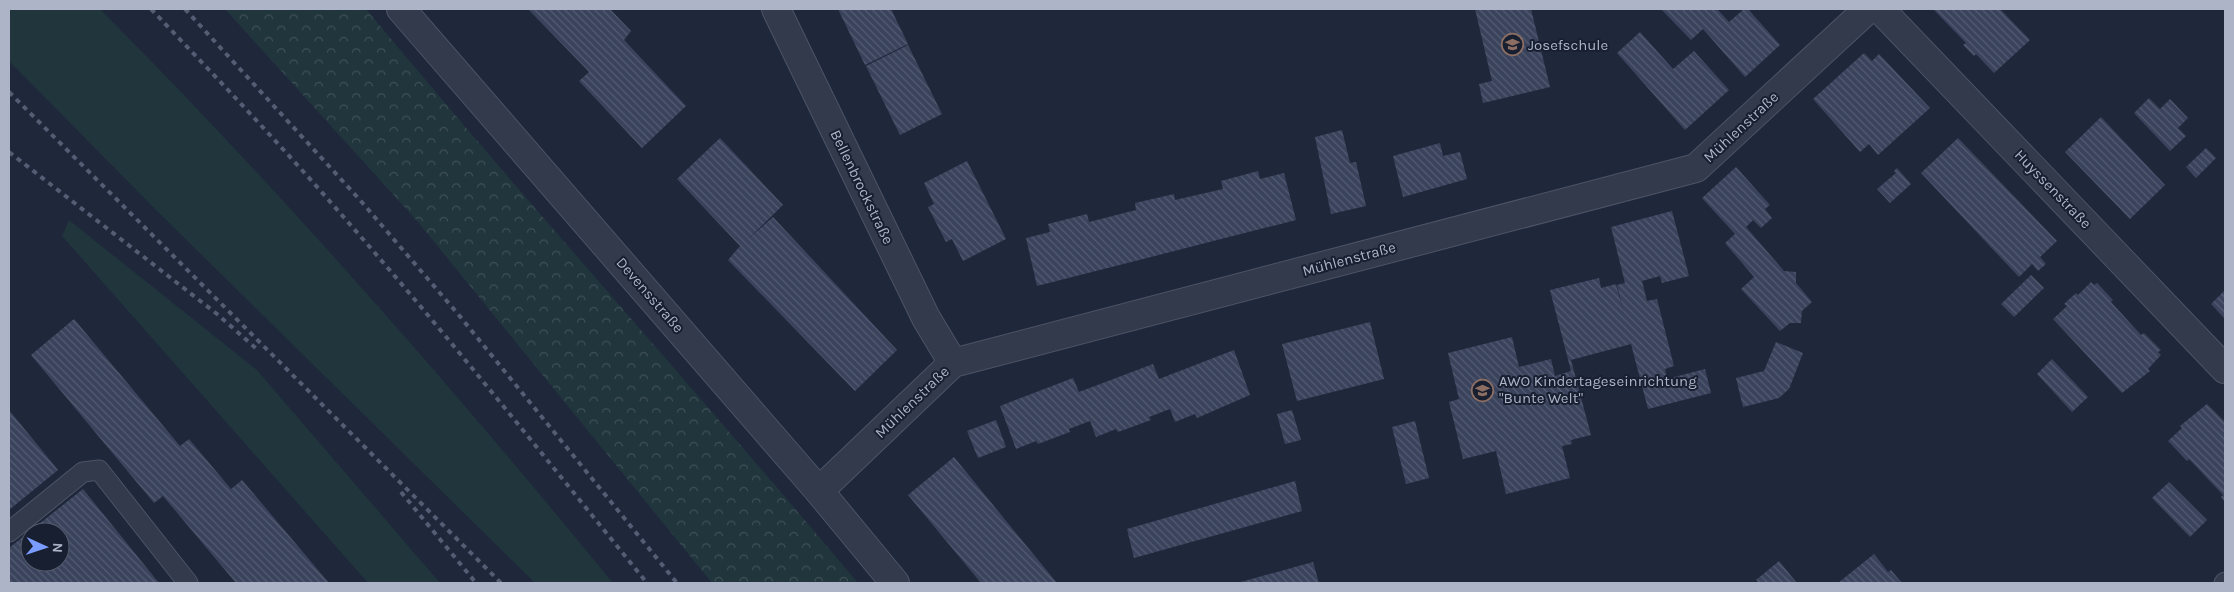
<svg xmlns="http://www.w3.org/2000/svg" width="2234" height="592" viewBox="0 0 2234 592" font-family="Karla,sans-serif">
<style>
.grass{fill:#21353c}
.forest{fill:url(#forest-crowns)}
.building{fill:url(#building-back-hatch);fill-rule:evenodd}
.lines{fill:none;stroke-linecap:round;stroke-linejoin:round}
.lane-casing{stroke:#4d5466;stroke-width:21}
.street-casing{stroke:#4d5466;stroke-width:30}
.lane{stroke:#333a4b;stroke-width:19}
.street{stroke:#333a4b;stroke-width:28}
.rail{stroke:#545d73;stroke-width:4;stroke-dasharray:5 5;stroke-linecap:butt}
.labels{text-anchor:middle;stroke-width:4;stroke-linejoin:round;paint-order:stroke}
.poi-label{font-size:15px;fill:#adb4c8;stroke:#181f30;text-anchor:start}
.street-label{font-size:15px;fill:#adb4c8;stroke:#181f30}
</style>
<defs>
<pattern id="forest-crowns" width="20" height="18" patternUnits="userSpaceOnUse" patternTransform="scale(1.25)"><rect width="20" height="18" fill="#21353c"/><path d="M2 6a3 3 0 1 1 6 0M12 15a3 3 0 1 1 6 0" fill="none" stroke="#3f5057"/></pattern>
<pattern id="building-back-hatch" width="6" height="6" patternUnits="userSpaceOnUse" patternTransform="scale(1.25)"><rect width="6" height="6" fill="#3a435c"/><path d="M-1 5l2 2M0 0l6 6M5-1l2 2" fill="none" stroke="#545c72"/></pattern>
</defs>
<rect width="100%" height="100%" fill="#1f273b"/>
<g class="grass">
<path d="M 9,9 L 100,9 C 281,191 450,384 613,583 L 535,583 L 158,212 L 9,61 Z"/>
<polygon points="69,220 257,370 440,583 368,583 62,236"/>
</g>
<path class="forest" d="M 225,9 L 366,9 C 527,203 696,390 858,583 L 712,583 L 418,222 Z"/>
<g class="building">
<polygon points="528,9 610,9 631,31 624,40 686,106 642,148 579,81 589,72"/>
<polygon points="838,9 891,9 908,44 865,65"/>
<polygon points="1475,9 1531,9 1550,87 1483,103 1479,84 1492,81"/>
<polygon points="1661,9 1717,9 1729,22 1744,9 1748,9 1780,45 1745,77 1703,29 1691,40"/>
<polygon points="1933,9 2000,9 2030,40 1994,73 1976,54 1974,56 1963,45 1966,43"/>
<polygon points="1640,32 1673,69 1694,51 1729,90 1685,130 1617,53"/>
<polygon points="908,45 942,114 900,135 866,66"/>
<polygon points="1864,53 1872,61 1879,54 1930,108 1878,155 1869,144 1860,152 1813,99"/>
<polygon points="2149,98 2160,109 2170,99 2188,118 2178,128 2186,136 2170,151 2134,113"/>
<polygon points="2101,117 2165,185 2130,219 2065,152"/>
<polygon points="1342,130 1350,163 1356,162 1366,206 1331,214 1315,137"/>
<polygon points="720,138 783,205 748,239 773,217 897,350 855,391 728,260 740,246 677,179"/>
<polygon points="1958,138 2057,241 2040,257 2046,264 2038,271 2032,264 2019,277 1921,173"/>
<polygon points="1440,143 1443,156 1460,152 1467,179 1403,197 1393,156"/>
<polygon points="2206,148 2216,158 2196,178 2186,167"/>
<polygon points="967,161 1006,239 963,261 952,239 946,242 928,207 934,204 924,183"/>
<polygon points="1736,167 1770,205 1765,209 1772,218 1761,228 1753,220 1746,227 1784,271 1796,272 1796,283 1812,302 1802,311 1801,323 1790,323 1780,331 1741,289 1754,277 1725,243 1735,234 1702,198"/>
<polygon points="1897,168 1911,184 1890,203 1877,189 1896,173 1894,171"/>
<polygon points="1258,171 1260,179 1284,173 1296,220 1037,286 1026,238 1050,232 1048,224 1087,214 1089,222 1136,210 1135,203 1174,194 1175,200 1201,194 1223,189 1221,181"/>
<polygon points="1672,211 1689,276 1662,283 1660,276 1642,281 1647,301 1657,299 1674,366 1665,369 1667,379 1705,369 1711,393 1648,409 1631,344 1571,360 1591,435 1571,440 1572,444 1562,446 1570,478 1506,494 1496,451 1463,459 1449,402 1459,399 1448,353 1512,337 1519,367 1551,359 1555,376 1571,371 1550,290 1599,278 1601,288 1616,284 1624,314 1617,285 1625,283 1611,227"/>
<polygon points="2031,275 2044,288 2014,317 2001,304"/>
<polygon points="2091,282 2094,285 2097,283 2113,300 2111,302 2141,335 2144,333 2161,350 2158,352 2161,355 2148,369 2150,371 2122,393 2053,319 2067,306 2064,304 2076,293 2078,295"/>
<polygon points="2225,290 2225,319 2211,304"/>
<polygon points="74,319 180,446 189,439 231,489 242,480 329,583 236,583 163,496 154,503 31,355"/>
<polygon points="1370,322 1384,379 1297,401 1282,344"/>
<polygon points="1776,342 1803,353 1789,389 1779,398 1743,407 1736,378 1764,371"/>
<polygon points="1234,350 1250,395 1197,418 1195,414 1175,422 1170,409 1149,417 1151,420 1118,432 1116,429 1096,437 1090,421 1069,429 1070,432 1038,444 1036,441 1016,449 1000,406 1073,378 1079,392 1153,364 1159,379"/>
<polygon points="2052,359 2088,397 2072,412 2037,374"/>
<polygon points="2207,404 2225,422 2225,502 2221,497 2223,495 2189,459 2187,461 2168,441 2182,428 2180,426"/>
<polygon points="9,410 58,470 9,510"/>
<polygon points="1292,410 1301,440 1285,444 1277,414"/>
<polygon points="996,420 1006,447 978,458 967,431"/>
<polygon points="1415,421 1429,478 1406,484 1392,427"/>
<polygon points="954,457 1011,527 1057,583 981,583 908,495"/>
<polygon points="1295,481 1302,511 1134,558 1127,529"/>
<polygon points="2169,482 2207,520 2190,537 2152,498"/>
<path d="M 83,489 L 159,583 L 9,583 L 9,548 ZM 30,532 L 60,532 L 60,562 L 30,562 Z"/>
<polygon points="1874,554 1888,572 1891,570 1902,583 1838,583"/>
<polygon points="1779,561 1797,583 1759,583 1756,580"/>
<polygon points="1313,562 1319,583 1237,583"/>
</g>
<g class="lines">
<defs>
<g id="lane">
<polyline points="9,532 83,472 99,470 188,583"/>
<polyline points="2224,583 2225,582"/>
</g>
<g id="street">
<polyline points="401,9 819,491 895,583"/>
<polyline points="776,9 926,318 953,363"/>
<polyline points="1880,9 2225,369"/>
<polyline points="819,491 953,363 1696,168 1868,9"/>
</g>
</defs>
<use href="#lane" class="lane-casing"/>
<use href="#street" class="street-casing"/>
<use href="#lane" class="lane"/>
<use href="#street" class="street"/>
<g class="rail">
<path d="M 151,9 C 215,76 279,143 340,213 C 446,333 546,459 647,583"/>
<polyline points="185,9 360,200 458,314 677,583"/>
<polyline points="9,92 501,583"/>
<polyline points="9,152 217,314 259,351"/>
<polyline points="401,492 476,583"/>
</g>
</g>
<defs>
<symbol id="school-ring" viewBox="-11 -11 22 22"><circle r="9.5" fill="#181f30" stroke="#8d6e63" stroke-width="1.5"/><path d="M0-5L7-2L0 1L-7-2ZM-4 1L0 2.5L4 1V4Q0 6-4 4Z" fill="#8d6e63"/></symbol>
</defs>
<g fill-rule="evenodd">
<use href="#school-ring" x="1500" y="32" width="25" height="25"/>
<use href="#school-ring" x="1470" y="378" width="25" height="25"/>
</g>
<g class="labels">
<g class="poi-label">
<text x="1528" y="50">Josefschule</text>
<text x="1499" y="386">AWO Kindertageseinrichtung<tspan x="1499" dy="17">"Bunte Welt"</tspan></text>
</g>
<g class="street-label">
<text transform="translate(1741 127) rotate(-43)" y="5">Mühlenstraße</text>
<text transform="translate(862 187) rotate(64)" y="5">Bellenbrockstraße</text>
<text transform="translate(2053 189) rotate(46)" y="5">Huyssenstraße</text>
<text transform="translate(1349 259) rotate(-15)" y="5">Mühlenstraße</text>
<text transform="translate(650 295) rotate(49)" y="5">Devensstraße</text>
<text transform="translate(912 402) rotate(-44)" y="5">Mühlenstraße</text>
</g>
</g>
<rect width="2234" height="592" fill="none" stroke="#adb4c8" stroke-width="20"/>
<g transform="translate(45 547) rotate(93)"><circle r="24" fill="#181f30" stroke="#545b6d"/>
<path d="M0-4L9 19L0 12L-9 19Z" fill="#7b9cff"/>
<text y="-8" font-size="14" font-weight="bold" text-anchor="middle" fill="#adb4c8">N</text>
</g>
</svg>
